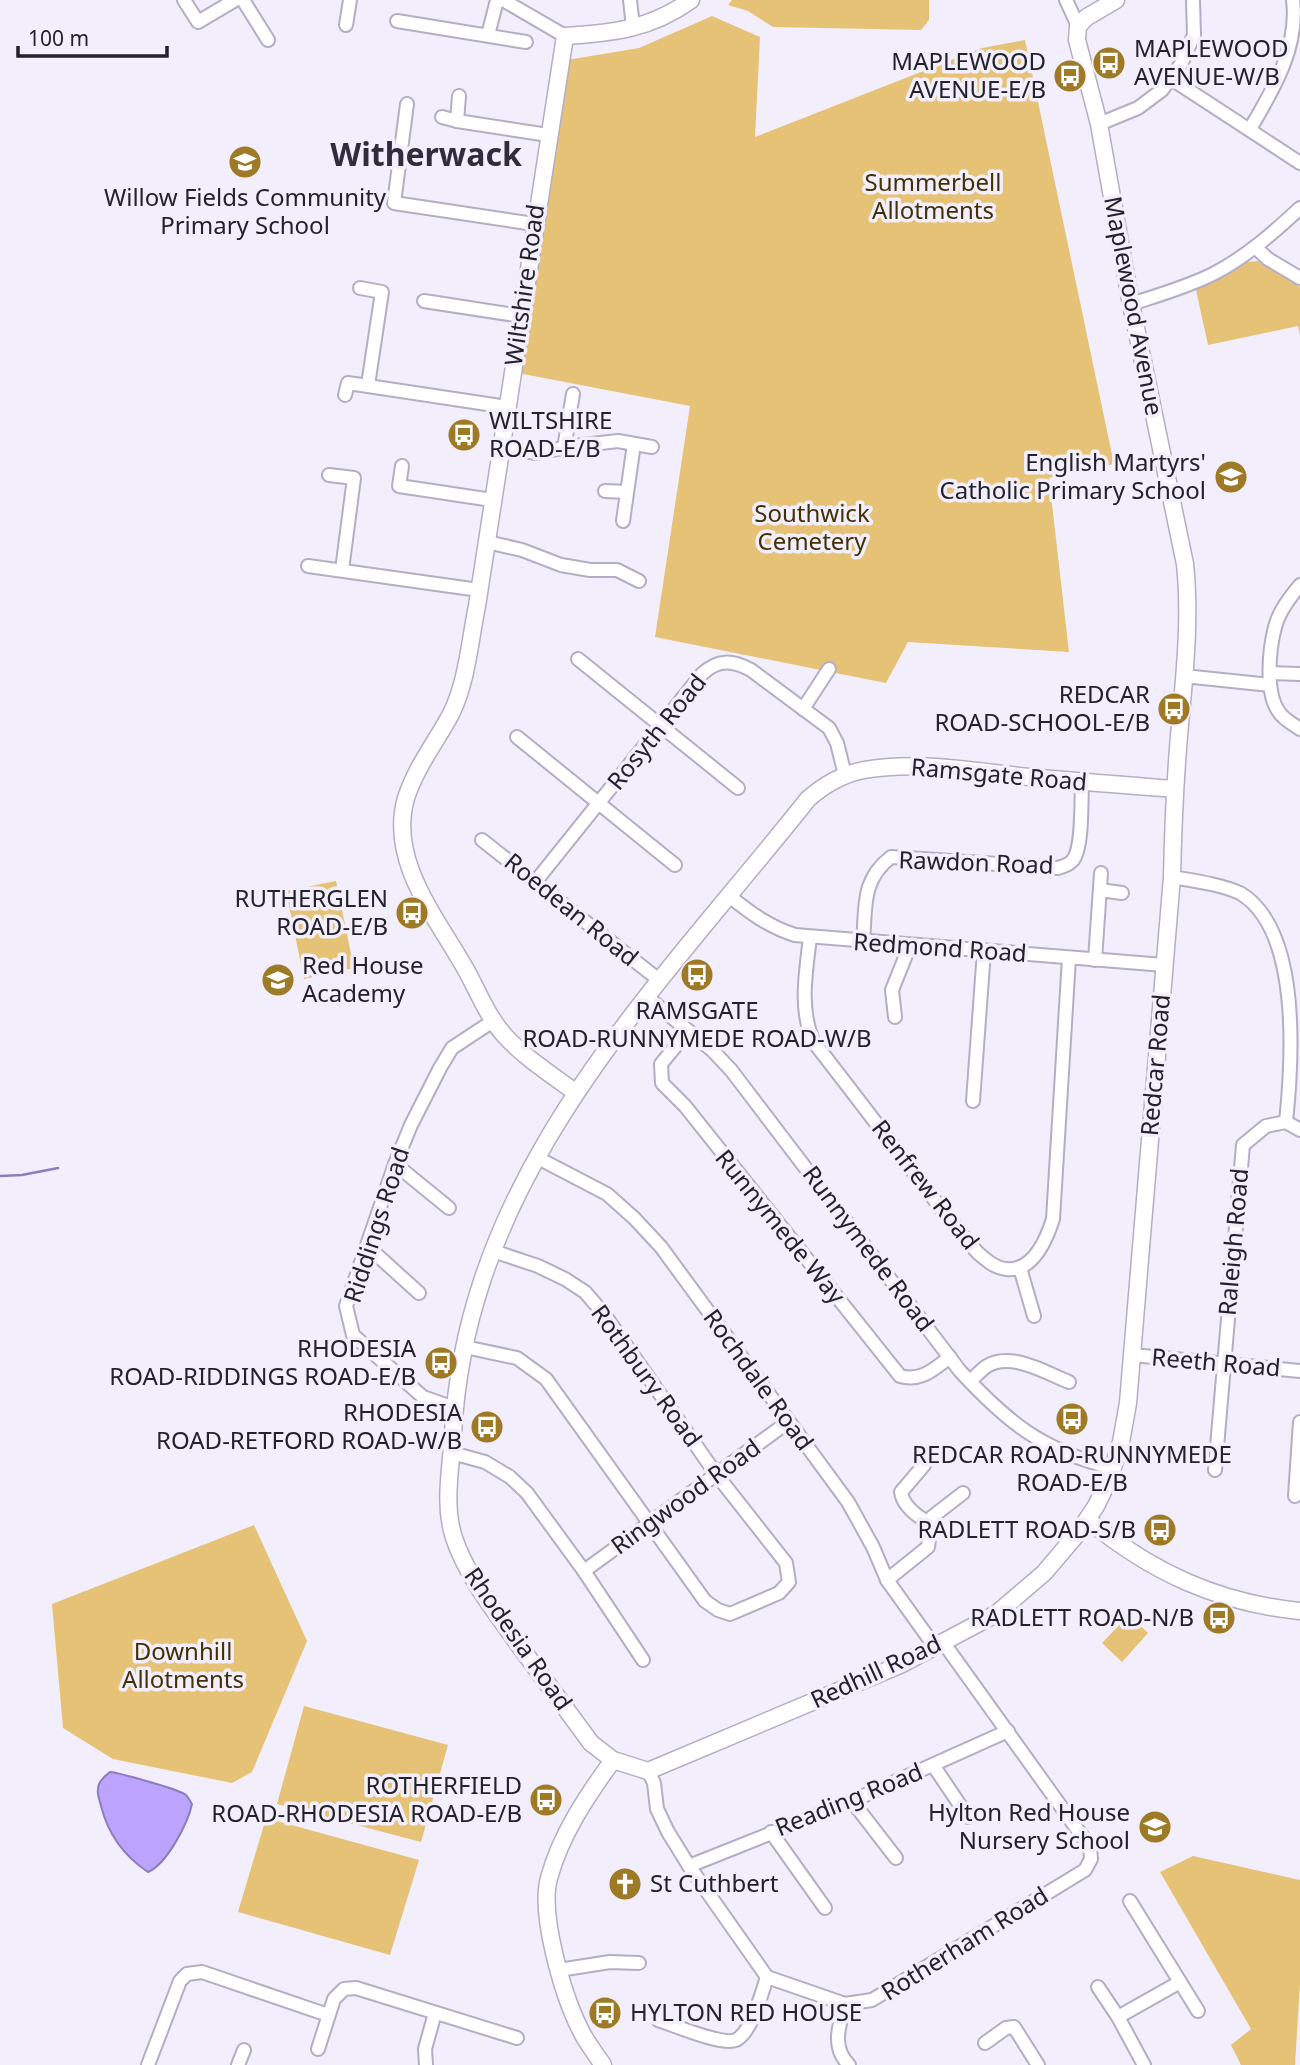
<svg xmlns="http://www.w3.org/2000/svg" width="1300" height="2065" viewBox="0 0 1300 2065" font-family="'Noto Sans',sans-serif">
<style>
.green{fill:#e6c277}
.water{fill:#bca3fb;stroke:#8e7cbc;stroke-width:2}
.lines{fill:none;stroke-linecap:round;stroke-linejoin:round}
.stream{stroke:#8e7cbc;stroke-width:2.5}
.street-casing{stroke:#b3aec4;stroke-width:16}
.secondary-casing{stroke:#b3aec4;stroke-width:19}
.street{stroke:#fff;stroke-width:12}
.secondary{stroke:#fff;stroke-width:16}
.labels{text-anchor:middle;stroke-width:7;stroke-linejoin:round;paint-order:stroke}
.poi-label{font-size:24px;fill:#23212a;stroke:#f2eefc;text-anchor:end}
.park-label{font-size:24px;fill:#433105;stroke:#f2eefc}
.street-label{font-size:24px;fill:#23212a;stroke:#f2eefc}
.district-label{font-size:32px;font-weight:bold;fill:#312c3d;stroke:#f2eefc}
</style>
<rect width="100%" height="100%" fill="#f2eefc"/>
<g class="green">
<polygon points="732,0 929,0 929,20 921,30 773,27 748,11 728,5"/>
<polygon points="712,16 760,37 755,137 982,48 1025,40 1114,464 1049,478 1069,652 908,642 886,683 655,637 690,406 518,373 567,60 639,48"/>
<polygon points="1258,261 1300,287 1300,335 1298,326 1208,345 1196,290 1247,262"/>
<polygon points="336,881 354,968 304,979 286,891"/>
<polygon points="254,1525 307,1641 252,1772 232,1783 113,1759 63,1728 52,1604"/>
<polygon points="1129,1615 1148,1633 1122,1662 1102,1643"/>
<polygon points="304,1706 448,1745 421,1842 277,1804"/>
<polygon points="266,1818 419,1860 390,1955 238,1912"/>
<polygon points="1193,1856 1300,1880 1300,1983 1295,2065 1241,2065 1231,2045 1251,2029 1160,1872"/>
</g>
<path class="water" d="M 110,1772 C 120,1773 181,1790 186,1795 C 188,1797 190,1801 192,1804 C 188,1823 167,1864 148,1872 C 124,1856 108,1834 101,1806 C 99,1798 96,1792 99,1784 C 101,1779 105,1776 110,1772 Z"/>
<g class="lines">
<polyline class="stream" points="0,1176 22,1175 58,1168"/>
<defs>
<g id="street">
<polyline points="184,0 198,22 235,0"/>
<polyline points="243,0 268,40"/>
<polyline points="503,0 565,36"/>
<polyline points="630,0 633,27"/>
<polyline points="1066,0 1078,26"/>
<polyline points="397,21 526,42"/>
<polyline points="346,25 350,0"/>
<polyline points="488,35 497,0"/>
<polyline points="1170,78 1300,163"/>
<polyline points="459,96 457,121 548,135"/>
<polyline points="407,104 394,203 534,224"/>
<polyline points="442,117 457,121"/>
<polyline points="1099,124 1138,108 1162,90 1181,64 1194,35 1193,0"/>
<path d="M 1250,129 C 1273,90 1299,47 1293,0"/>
<polyline points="1255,247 1268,259 1300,278"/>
<polyline points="360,288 382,292 368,385"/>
<polyline points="424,301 521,316"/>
<path d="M 1131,304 C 1159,295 1187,287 1213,274 C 1246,257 1273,233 1300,208"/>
<polyline points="345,395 348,383 507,407"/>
<polyline points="501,447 536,453 574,446 618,441 652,447"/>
<polyline points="564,448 573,394"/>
<polyline points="402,466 399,486 492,500"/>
<polyline points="329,475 354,478 342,570"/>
<polyline points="605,491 627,492"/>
<polyline points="623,521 634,444"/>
<polyline points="487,542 522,550 561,565 590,570 617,570 639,581"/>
<polyline points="308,566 479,590"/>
<path d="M 1300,585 C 1290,597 1279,611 1275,627 C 1269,650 1265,693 1279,712 C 1283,719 1293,724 1300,729"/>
<polyline points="578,659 738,788"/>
<polyline points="1270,673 1300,674"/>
<polyline points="1184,676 1270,685"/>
<polyline points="803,709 829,669"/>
<polyline points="517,737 675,865"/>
<polyline points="482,840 659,980"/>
<path d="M 1172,877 C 1195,881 1219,884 1240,893 C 1300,929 1293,1055 1286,1122"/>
<path d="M 536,881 L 702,674 C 718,659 732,660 751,670 L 829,728 L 837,743 L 845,775"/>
<polyline points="1100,890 1122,893"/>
<path d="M 728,895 C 749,912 769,927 795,935 L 1164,965"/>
<path d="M 810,937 C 806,973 799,1007 813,1041 C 847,1085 881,1129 914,1173 C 935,1200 955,1228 978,1253 C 986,1260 995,1268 1006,1269 C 1033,1272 1046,1241 1053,1219 L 1069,958"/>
<path d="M 863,942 C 866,907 861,880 891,857 L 1058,868 C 1064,866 1069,865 1073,860 C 1083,847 1081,801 1082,783"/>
<polyline points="1095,960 1101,873"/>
<path d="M 647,997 L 712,1050 L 731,1070 L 960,1371 C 1008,1423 1043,1451 1113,1468"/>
<polyline points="895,1017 892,990 910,945"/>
<path d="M 688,1031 L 661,1064 L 662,1083 L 685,1106 L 900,1376 C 921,1382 934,1369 950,1357"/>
<polyline points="973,1101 984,951"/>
<polyline points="536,1157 607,1194 634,1218 661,1247 848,1502 873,1547 887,1580 935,1647"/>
<polyline points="395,1164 449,1208"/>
<polyline points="367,1246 419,1293"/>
<polyline points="1020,1268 1034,1316"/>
<polyline points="465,1347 517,1358 546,1379 705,1601 718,1610 730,1614 779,1593 789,1582 786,1563 716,1474 604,1314 585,1292 565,1279 538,1266 493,1251"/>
<polyline points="1132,1355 1300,1371"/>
<path d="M 970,1381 C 975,1377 981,1370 987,1366 C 1011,1351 1046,1373 1069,1382"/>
<polyline points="454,1408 423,1397 353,1335 346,1306 395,1164 411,1125 440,1068 452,1048 493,1021"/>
<polyline points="452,1453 485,1462 510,1477 527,1493 584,1571 643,1660"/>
<path d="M 924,1465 L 901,1492 C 903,1507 918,1517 931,1524"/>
<polyline points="1215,1470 1243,1145 1266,1126 1286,1122 1300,1130"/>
<polyline points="1295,1496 1300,1422"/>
<polyline points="584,1571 788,1422"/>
<polyline points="887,1580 928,1547 932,1517 963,1493"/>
<polyline points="933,1765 968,1817"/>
<polyline points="648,1771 654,1783 657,1809 668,1832 689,1866 767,1977 845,2004 872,2000 1085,1870 1091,1859 1090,1847 943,1642"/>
<polyline points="852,1801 896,1858"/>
<polyline points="771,1832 825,1908"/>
<polyline points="689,1866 852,1801 1008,1731"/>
<polyline points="1130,1901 1198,2011"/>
<polyline points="559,1970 610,1962 639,1963"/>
<polyline points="1098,1987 1118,2017 1144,2065"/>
<path d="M 845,2004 C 839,2026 831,2047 849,2065"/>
<polyline points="1118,2017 1180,1982"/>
<path d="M 658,2020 C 674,2025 722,2046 736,2040 C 752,2032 762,1992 767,1977"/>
<polyline points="985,2043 1006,2028 1014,2027 1038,2065"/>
<polyline points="318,2049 334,1999 344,1989 356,1988 517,2038"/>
<polyline points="148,2065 180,1981 187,1974 202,1972 328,2015"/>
<polyline points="238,2065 244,2050"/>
<polyline points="426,2065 425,2049 435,2013"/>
</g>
<g id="secondary">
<path d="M 1116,0 L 1087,17 L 1078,26 L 1077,40 L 1099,124 L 1131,304 L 1185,564 C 1191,621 1184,680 1179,736 C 1175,783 1173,830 1172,877 L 1128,1403 L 1121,1442 L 1110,1477 L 1096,1506 L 1078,1533 L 1044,1573 L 996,1614 L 900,1665 L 648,1771 L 613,1760 L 591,1743 C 566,1709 541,1675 516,1641 C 493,1609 467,1576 454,1538 C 443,1504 451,1469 453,1434 C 467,1171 654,993 808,799 C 824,785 843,774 864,770 C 915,761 968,770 1019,776 C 1071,781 1123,785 1174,789"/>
<path d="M 575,1092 C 552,1075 524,1057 505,1036 C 487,1016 478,991 465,968 C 436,917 388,860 406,798 C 416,767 436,742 451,714 C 467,682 470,640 477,606 L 565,36 C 613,33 651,29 691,0"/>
<path d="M 1088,1520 C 1151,1572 1218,1603 1300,1611"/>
<path d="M 603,2065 C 595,2053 586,2042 580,2029 C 563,1995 539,1914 549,1878 C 561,1834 587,1796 613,1760"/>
</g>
</defs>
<use href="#street" class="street-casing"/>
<use href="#secondary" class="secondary-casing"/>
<use href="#street" class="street"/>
<use href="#secondary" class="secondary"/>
</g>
<defs>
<symbol id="bus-disc" viewBox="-11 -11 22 22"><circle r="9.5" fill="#9e7a26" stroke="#f2eefc"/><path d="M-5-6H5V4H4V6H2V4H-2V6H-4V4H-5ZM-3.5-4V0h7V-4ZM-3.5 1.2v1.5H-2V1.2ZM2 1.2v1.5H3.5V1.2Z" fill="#fff"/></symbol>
<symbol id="school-disc" viewBox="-11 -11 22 22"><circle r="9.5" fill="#9e7a26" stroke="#f2eefc"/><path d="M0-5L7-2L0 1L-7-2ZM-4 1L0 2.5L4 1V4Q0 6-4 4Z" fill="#fff"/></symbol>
<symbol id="church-disc" viewBox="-11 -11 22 22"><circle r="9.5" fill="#9e7a26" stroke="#f2eefc"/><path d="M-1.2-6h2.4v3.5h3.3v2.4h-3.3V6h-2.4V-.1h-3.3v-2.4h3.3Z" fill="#fff"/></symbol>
</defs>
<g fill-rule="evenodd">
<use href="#bus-disc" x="1090" y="44" width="38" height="38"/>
<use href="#bus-disc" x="1051" y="57" width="38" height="38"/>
<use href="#school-disc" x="226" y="143" width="38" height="38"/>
<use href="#bus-disc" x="445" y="416" width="38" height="38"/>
<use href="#school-disc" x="1212" y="458" width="38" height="38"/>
<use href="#bus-disc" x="1155" y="690" width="38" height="38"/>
<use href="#bus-disc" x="393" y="894" width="38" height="38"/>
<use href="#bus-disc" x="678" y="956" width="38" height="38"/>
<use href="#school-disc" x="259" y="961" width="38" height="38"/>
<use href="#bus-disc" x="422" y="1344" width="38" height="38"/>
<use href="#bus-disc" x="1053" y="1400" width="38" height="38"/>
<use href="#bus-disc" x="468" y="1408" width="38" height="38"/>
<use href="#bus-disc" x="1141" y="1511" width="38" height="38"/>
<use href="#bus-disc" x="1200" y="1599" width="38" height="38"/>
<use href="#bus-disc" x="527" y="1781" width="38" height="38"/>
<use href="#school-disc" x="1136" y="1808" width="38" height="38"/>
<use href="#church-disc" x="606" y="1865" width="38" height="38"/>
<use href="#bus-disc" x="586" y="1994" width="38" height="38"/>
</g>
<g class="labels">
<g class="poi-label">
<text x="1134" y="57" text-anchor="start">MAPLEWOOD<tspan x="1134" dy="28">AVENUE-W/B</tspan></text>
<text x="1046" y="70">MAPLEWOOD<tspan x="1046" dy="28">AVENUE-E/B</tspan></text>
<text x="245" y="206" text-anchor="middle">Willow Fields Community<tspan x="245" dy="28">Primary School</tspan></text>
<text x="489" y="429" text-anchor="start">WILTSHIRE<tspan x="489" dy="28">ROAD-E/B</tspan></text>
<text x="1206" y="471">English Martyrs'<tspan x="1206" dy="28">Catholic Primary School</tspan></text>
<text x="1150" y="703">REDCAR<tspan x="1150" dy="28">ROAD-SCHOOL-E/B</tspan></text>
<text x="388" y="907">RUTHERGLEN<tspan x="388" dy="28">ROAD-E/B</tspan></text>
<text x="302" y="974" text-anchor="start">Red House<tspan x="302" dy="28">Academy</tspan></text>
<text x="697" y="1019" text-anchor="middle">RAMSGATE<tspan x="697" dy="28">ROAD-RUNNYMEDE ROAD-W/B</tspan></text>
<text x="416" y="1357">RHODESIA<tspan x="416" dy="28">ROAD-RIDDINGS ROAD-E/B</tspan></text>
<text x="462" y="1421">RHODESIA<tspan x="462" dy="28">ROAD-RETFORD ROAD-W/B</tspan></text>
<text x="1072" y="1463" text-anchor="middle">REDCAR ROAD-RUNNYMEDE<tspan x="1072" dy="28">ROAD-E/B</tspan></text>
<text x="1136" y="1538">RADLETT ROAD-S/B</text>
<text x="1194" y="1626">RADLETT ROAD-N/B</text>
<text x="522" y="1794">ROTHERFIELD<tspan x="522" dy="28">ROAD-RHODESIA ROAD-E/B</tspan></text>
<text x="1130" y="1821">Hylton Red House<tspan x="1130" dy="28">Nursery School</tspan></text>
<text x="650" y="1892" text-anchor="start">St Cuthbert</text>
<text x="630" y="2021" text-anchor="start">HYLTON RED HOUSE</text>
</g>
<g class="park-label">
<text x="933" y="191">Summerbell<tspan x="933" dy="28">Allotments</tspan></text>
<text x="812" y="522">Southwick<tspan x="812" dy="28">Cemetery</tspan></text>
<text x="183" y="1660">Downhill<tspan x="183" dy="28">Allotments</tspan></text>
</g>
<g class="street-label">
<text transform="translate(525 285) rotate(-82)" y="8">Wiltshire Road</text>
<text transform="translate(1133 306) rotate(79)" y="8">Maplewood Avenue</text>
<text transform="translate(657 732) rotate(-51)" y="8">Rosyth Road</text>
<text transform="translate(999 775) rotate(5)" y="8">Ramsgate Road</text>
<text transform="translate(976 863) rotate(2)" y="8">Rawdon Road</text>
<text transform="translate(571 910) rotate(39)" y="8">Roedean Road</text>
<text transform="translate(940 948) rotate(4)" y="8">Redmond Road</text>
<text transform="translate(1156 1065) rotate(-85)" y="8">Redcar Road</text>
<text transform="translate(925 1185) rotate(52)" y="8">Renfrew Road</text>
<text transform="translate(377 1225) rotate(-72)" y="8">Riddings Road</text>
<text transform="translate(780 1227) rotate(51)" y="8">Runnymede Way</text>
<text transform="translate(1234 1242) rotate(-85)" y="8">Raleigh Road</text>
<text transform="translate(868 1249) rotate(53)" y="8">Runnymede Road</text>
<text transform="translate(1216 1363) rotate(5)" y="8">Reeth Road</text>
<text transform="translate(646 1376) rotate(54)" y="8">Rothbury Road</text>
<text transform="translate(758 1380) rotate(54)" y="8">Rochdale Road</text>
<text transform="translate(686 1497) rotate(-36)" y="8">Ringwood Road</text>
<text transform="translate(518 1639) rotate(55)" y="8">Rhodesia Road</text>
<text transform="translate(876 1672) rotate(-25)" y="8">Redhill Road</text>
<text transform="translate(849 1800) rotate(-22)" y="8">Reading Road</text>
<text transform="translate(965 1944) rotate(-32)" y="8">Rotherham Road</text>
</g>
<g class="district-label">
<text x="426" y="166">Witherwack</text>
</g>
</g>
<path d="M18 46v10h149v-10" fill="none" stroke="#23212a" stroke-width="3.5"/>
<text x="28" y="46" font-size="21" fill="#23212a" stroke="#f2eefc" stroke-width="5" paint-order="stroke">100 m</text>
</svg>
